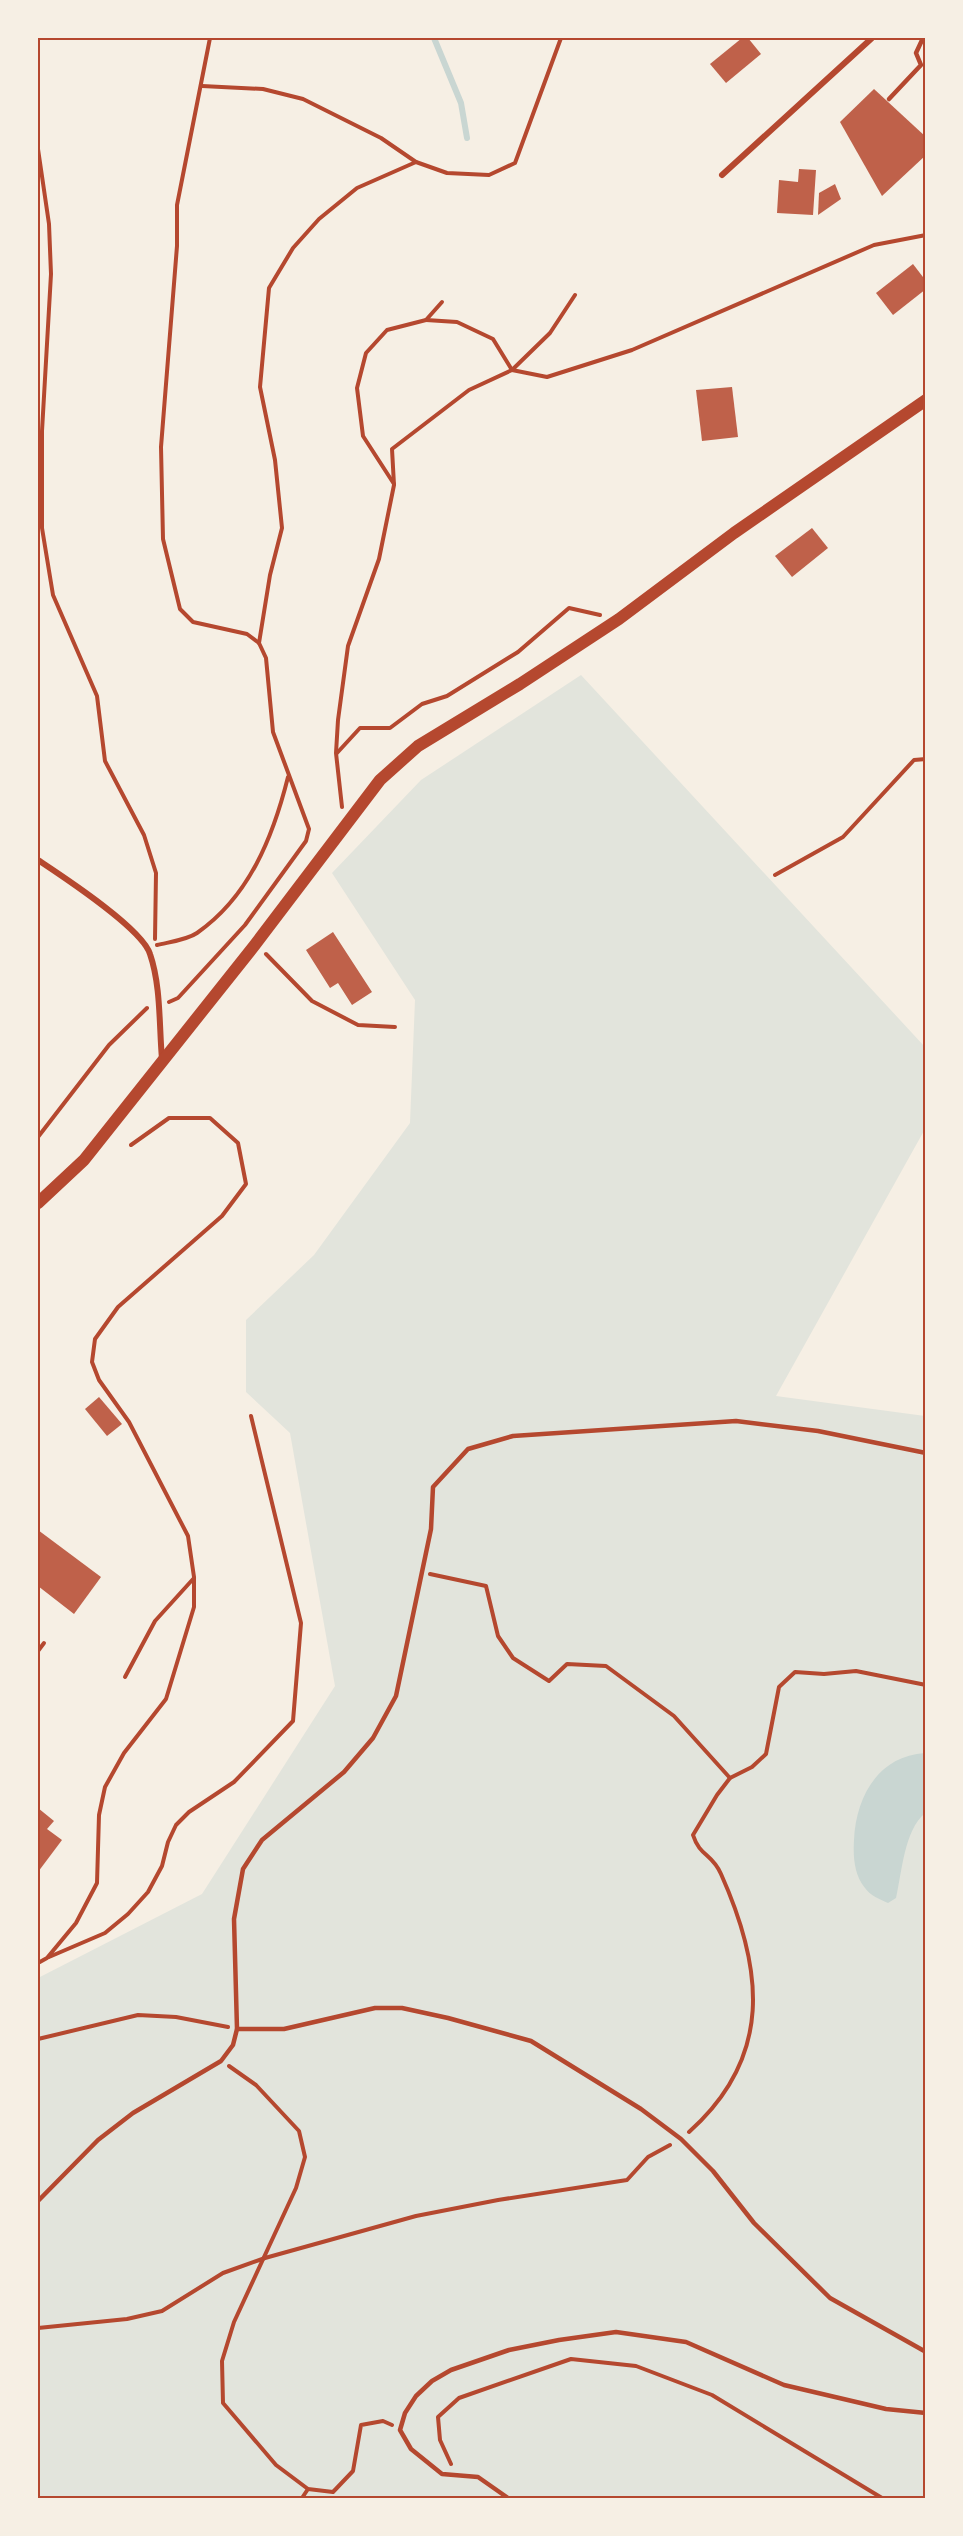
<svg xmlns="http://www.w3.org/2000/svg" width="963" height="2536" viewBox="0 0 963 2536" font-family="Quicksand,sans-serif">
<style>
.green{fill:#e2e4dc}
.water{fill:#c9d6d2}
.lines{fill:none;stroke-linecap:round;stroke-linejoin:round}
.stream{stroke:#c9d6d2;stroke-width:6}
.building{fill:#bf614a}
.path{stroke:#b5482f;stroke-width:4}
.service{stroke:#b5482f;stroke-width:4.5}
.minor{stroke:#b5482f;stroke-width:6}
.secondary{stroke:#b5482f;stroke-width:12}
.neatline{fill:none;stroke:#b5482f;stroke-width:2}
</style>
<rect width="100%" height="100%" fill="#f6efe4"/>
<polygon class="green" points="581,675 925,1047 925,1129 776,1396 925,1416 925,2498 38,2498 38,1978 202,1894 335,1686 290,1433 246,1392 246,1320 314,1255 410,1123 415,1000 332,873 421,780"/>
<path class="water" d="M 925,1753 L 925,1813 C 904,1831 902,1872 896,1898 L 888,1903 C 879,1899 871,1896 865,1888 C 854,1875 853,1856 854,1840 C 856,1797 878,1756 925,1753 Z"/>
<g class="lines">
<polyline class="stream" points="434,38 461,103 467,138"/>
</g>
<g class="building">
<polygon points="742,38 748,38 761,54 726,83 710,64"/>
<polygon points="874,89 926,137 926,155 882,196 840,122"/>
<polygon points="799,169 816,170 813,215 777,213 779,180 798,182"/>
<polygon points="835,184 841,199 818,215 819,193"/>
<polygon points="913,264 926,281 926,289 893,315 876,293"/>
<polygon points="732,387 738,437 702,441 696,390"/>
<polygon points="812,528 828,548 792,577 775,556"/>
<polygon points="333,932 372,992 352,1005 338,983 330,988 306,950"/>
<polygon points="99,1397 122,1424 107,1436 85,1409"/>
<polygon points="38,1530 101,1577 74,1614 38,1586"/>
<polygon points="38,1808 54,1821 47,1829 62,1840 38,1872"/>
</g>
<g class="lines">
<g class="path">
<polyline points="202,86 263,89 303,99 381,138 416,162 447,173 489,175 515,163 561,38"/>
<polyline points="38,149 49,224 51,274 42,431 42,528 53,595 97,696 105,761 144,835 156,873 155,939"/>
<polyline points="426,320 457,322 493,339 512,370 547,377 632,350 874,245 926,235"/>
<polyline points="394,484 363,436 357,388 366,353 387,330 426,320 442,302"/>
<polyline points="259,643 270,575 282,528 275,460 260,387 269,288 293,248 319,219 357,188 416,162"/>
<polyline points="337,753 360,728 390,728 422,704 447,696 518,652 569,608 600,615"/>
<polyline points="342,807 336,753 338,720 348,646 379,559 394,485 392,449 469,390 512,370 550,333 575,295"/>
<polyline points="775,875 843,837 914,760 926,759"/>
<path d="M 157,945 C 169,942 187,940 197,933 C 249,897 273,837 288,777"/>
<polyline points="266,954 312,1001 358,1025 395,1027"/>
<polyline points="169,1002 178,998 245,925 306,841 309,829 273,732 266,658 259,643 247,634 193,622 180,609 163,539 161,447 177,246 177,205 210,38"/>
<polyline points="38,1137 109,1045 147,1008"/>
<polyline points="430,1574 486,1586 498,1636 513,1658 549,1681 567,1664 606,1666 674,1716 730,1778"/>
<polyline points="38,1651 44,1643"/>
<polyline points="125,1677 155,1621 194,1578"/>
<polyline points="49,1957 105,1933 128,1914 148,1892 162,1866 168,1842 176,1825 189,1812 234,1782 293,1721 301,1623 251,1416"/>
<polyline points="38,1963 47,1958 76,1923 97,1883 99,1815 105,1787 124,1753 166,1699 194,1607 194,1577 188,1536 129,1422 99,1380 92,1362 95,1339 118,1307 222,1216 246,1184 238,1143 210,1118 169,1118 131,1145"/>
<polyline points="38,2039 138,2015 176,2017 228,2027"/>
<polyline points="229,2066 256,2085 299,2131 305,2157 296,2188 234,2322 222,2361 223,2403 276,2465 308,2489 333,2492 353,2471 361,2425 383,2421 392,2425"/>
<path d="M 689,2132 C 773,2057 764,1970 721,1874 C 712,1853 700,1857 693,1835 L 717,1795 L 730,1778 L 752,1767 L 766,1754 L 779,1687 L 795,1672 L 824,1674 L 856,1671 L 926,1685"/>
<polyline points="38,2328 127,2319 162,2311 223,2273 265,2258 416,2216 498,2200 627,2180 648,2157 670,2145"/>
<polyline points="451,2464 440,2440 438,2417 459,2398 571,2359 636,2366 712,2395 882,2498"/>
<polyline points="302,2498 308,2489"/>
</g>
<g class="service">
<polyline points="889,99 921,65 916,53 923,38"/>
<polyline points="237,2029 284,2029 375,2008 402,2008 448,2018 531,2041 641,2109 681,2139 713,2171 754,2223 830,2298 926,2352"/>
<polyline points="38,2201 98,2140 133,2113 221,2061 233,2045 237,2029 234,1919 243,1869 262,1840 344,1772 373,1738 396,1696 431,1529 433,1487 468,1449 513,1436 736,1421 818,1431 926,1453"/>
<polyline points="508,2498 478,2477 442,2474 411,2449 400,2430 405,2413 416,2396 432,2381 451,2370 509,2350 559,2340 616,2332 686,2342 784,2385 886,2409 926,2413"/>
</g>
<g class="minor">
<polyline points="722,175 872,38"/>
<path d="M 38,860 C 62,876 142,928 150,954 C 161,986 159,1025 162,1059"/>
</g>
<polyline class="secondary" points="38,1203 84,1160 254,946 380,780 418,746 520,684 619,619 734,533 926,400"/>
</g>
<rect width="963" height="2536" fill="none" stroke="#f6efe4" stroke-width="78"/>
<rect x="39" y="39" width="885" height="2458" class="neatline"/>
</svg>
